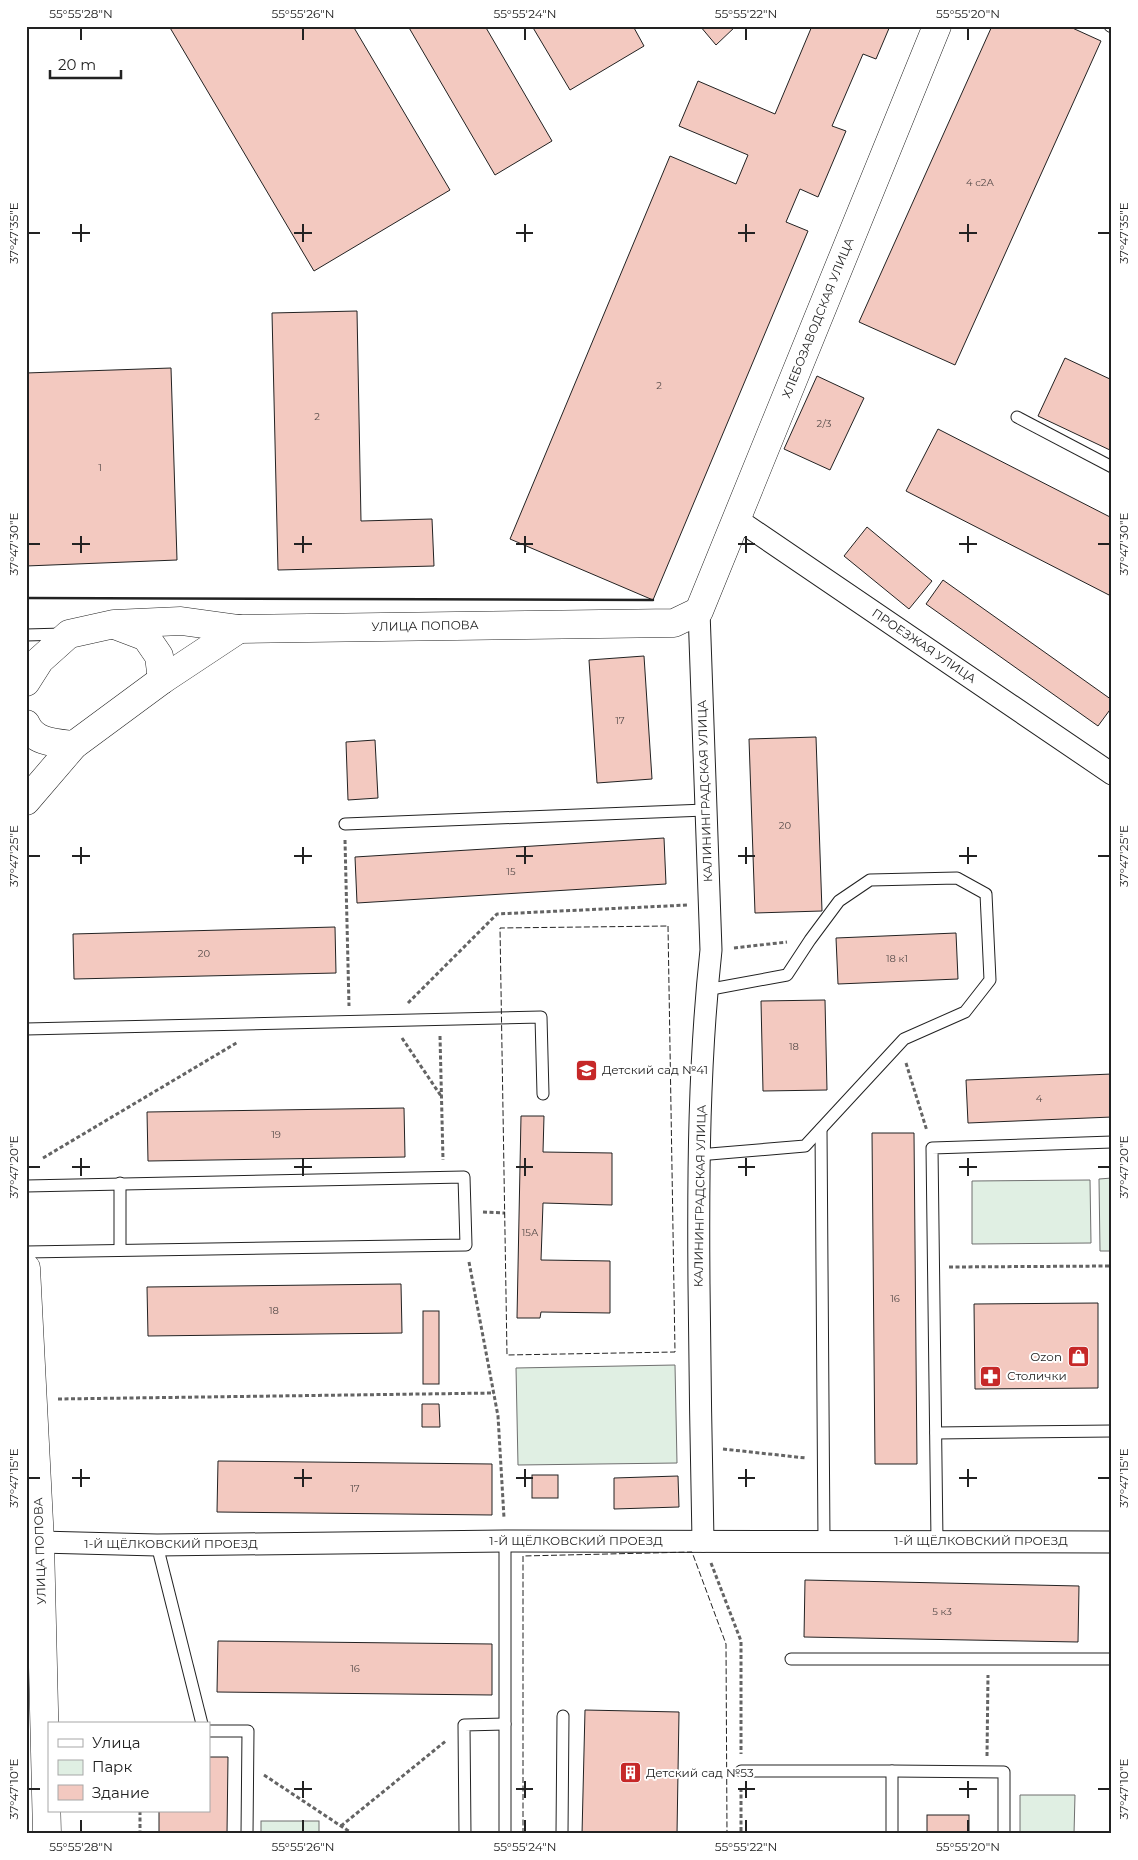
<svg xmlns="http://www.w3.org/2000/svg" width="1138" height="1860" viewBox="0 0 1138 1860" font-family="Montserrat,sans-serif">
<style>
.green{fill:#e0efe3;stroke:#6f6f6f}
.building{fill:#f3c9c0;stroke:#222}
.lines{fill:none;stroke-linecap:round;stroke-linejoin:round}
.service-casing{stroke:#222;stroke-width:13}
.minor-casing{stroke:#222;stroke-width:23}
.tertiary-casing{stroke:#222;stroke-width:29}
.path{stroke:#646464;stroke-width:3;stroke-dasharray:4 2.5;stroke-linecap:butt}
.service{stroke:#fff;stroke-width:11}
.minor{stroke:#fff;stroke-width:21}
.tertiary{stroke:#fff;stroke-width:28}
.fence{stroke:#222;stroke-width:1;stroke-dasharray:6 2.5;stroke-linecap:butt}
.wall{stroke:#222;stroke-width:2.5}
.ticks{fill:none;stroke:#222;stroke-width:2}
.labels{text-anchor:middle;stroke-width:4;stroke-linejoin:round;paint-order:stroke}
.number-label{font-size:10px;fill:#564c4a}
.street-label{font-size:12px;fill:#222;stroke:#fff}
.poi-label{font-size:12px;fill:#222;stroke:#fff;text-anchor:start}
.neatline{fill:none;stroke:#222;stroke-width:2}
.ticks-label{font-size:12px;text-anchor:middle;fill:#222}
</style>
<rect width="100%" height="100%" fill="#fff"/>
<g class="green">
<polygon points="1112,1178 1112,1251 1100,1251 1099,1179"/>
<polygon points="1090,1180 1091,1243 972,1244 972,1181"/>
<polygon points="675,1365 677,1463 518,1465 516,1368"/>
<polygon points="1020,1795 1075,1795 1074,1834 1020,1834"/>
<rect x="261" y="1821" width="58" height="13"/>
</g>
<g class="building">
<polygon points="169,26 353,26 450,190 314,271"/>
<polygon points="408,26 485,26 552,141 495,175"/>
<polygon points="532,26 633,26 644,46 570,90"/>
<polygon points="700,26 736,26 716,45"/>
<polygon points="812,26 890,26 876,59 863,54 832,126 846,131 818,197 800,189 786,222 808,231 653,600 510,539 670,156 736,184 748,155 679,126 698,81 775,114"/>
<polygon points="992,26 1068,26 1101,41 955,365 859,322"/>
<polygon points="357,311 361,521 432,519 434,566 278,570 272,313"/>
<polygon points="1065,358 1112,380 1112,451 1038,416"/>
<polygon points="171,368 177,560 26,566 26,373"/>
<polygon points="817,376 864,398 830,470 784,449"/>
<polygon points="938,429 1112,518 1112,590 1109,595 906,491"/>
<polygon points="867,527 932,581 909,609 844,556"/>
<polygon points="943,580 1112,700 1112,707 1098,726 926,604"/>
<polygon points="644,656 652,779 597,783 589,660"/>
<polygon points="816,737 822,911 755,913 749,739"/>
<polygon points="375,740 378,798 348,800 346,742"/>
<polygon points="664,838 666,884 357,903 355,857"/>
<polygon points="335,927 336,973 74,979 73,934"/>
<polygon points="956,933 958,979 838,984 836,938"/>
<polygon points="825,1000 827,1090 763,1091 761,1001"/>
<polygon points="1112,1074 1112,1117 968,1123 966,1080"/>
<polygon points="404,1108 405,1157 148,1161 147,1112"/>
<polygon points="521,1116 544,1116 543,1152 612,1153 612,1205 543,1203 541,1260 610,1261 610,1313 541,1312 540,1318 517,1318"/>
<polygon points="872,1133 914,1133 917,1464 875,1464"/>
<polygon points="401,1284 402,1333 148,1336 147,1287"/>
<polygon points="1098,1303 1098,1388 975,1389 974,1304"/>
<rect x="423" y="1311" width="16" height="73"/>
<polygon points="422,1404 439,1404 440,1427 422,1427"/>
<polygon points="218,1461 492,1464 492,1515 217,1512"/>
<rect x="532" y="1475" width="26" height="23"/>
<polygon points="678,1476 679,1507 614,1509 614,1478"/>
<polygon points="805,1580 1079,1586 1078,1642 804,1637"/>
<polygon points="218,1641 492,1644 492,1695 217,1692"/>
<polygon points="585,1710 679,1712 677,1834 582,1834"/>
<polygon points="209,1757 228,1757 227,1834 159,1834 159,1811 209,1811"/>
<rect x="927" y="1815" width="42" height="19"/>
</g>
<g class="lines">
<defs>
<g id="service">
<polyline points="1110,26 1112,27"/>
<polyline points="1017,417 1112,467"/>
<polyline points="26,635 63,634"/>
<polyline points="345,824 705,810"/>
<polyline points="26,1029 541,1017 543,1094"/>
<polyline points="821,1129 824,1541"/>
<polyline points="698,1155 805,1146 904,1039 965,1012 990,980 986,894 957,878 870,880 839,901 810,940 787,975 706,990"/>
<polyline points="120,1183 120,1250"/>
<polyline points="26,1186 464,1177 466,1245 26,1252"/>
<polyline points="936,1433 1112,1431"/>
<polyline points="505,1541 505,1834"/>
<polyline points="937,1541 932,1148 1112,1142"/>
<polyline points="157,1545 202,1724"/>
<polyline points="791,1659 1112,1659"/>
<polyline points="209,1731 248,1731 247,1834"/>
<polyline points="741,1771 892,1771 892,1834"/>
<polyline points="892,1771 1004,1772 1004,1834"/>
<polyline points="465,1834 464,1725 505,1724"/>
<polyline points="562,1834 563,1716"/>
</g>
<g id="minor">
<polyline points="737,519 1112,774"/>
<path d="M 699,611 L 711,950 C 699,1061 698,1172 699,1284 C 700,1370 701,1455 703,1541"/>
<polyline points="40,1542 157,1545 505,1541 1112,1542"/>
</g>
<g id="tertiary">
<polyline points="117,626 146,637 159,656 162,680"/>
<polyline points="26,682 40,660 69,634 114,624 181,621 239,629 674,623 699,611 937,26"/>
<path d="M 26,724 C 34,743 57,743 74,745"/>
<polyline points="26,801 74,745 162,680 239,629"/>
<polyline points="26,1268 40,1542 47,1834"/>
</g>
</defs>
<use href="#service" class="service-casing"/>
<use href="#minor" class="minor-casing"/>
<use href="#tertiary" class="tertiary-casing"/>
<g class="path">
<polyline points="345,840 349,1006"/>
<polyline points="734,948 787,942"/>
<polyline points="408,1003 497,914 688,905"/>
<polyline points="440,1036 443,1160"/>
<polyline points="402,1038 441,1096"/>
<polyline points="906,1063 927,1131"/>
<polyline points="43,1158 238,1042"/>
<polyline points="483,1212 505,1213"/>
<polyline points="469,1262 498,1416 504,1518"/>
<polyline points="949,1267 1112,1266"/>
<polyline points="58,1399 494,1393"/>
<polyline points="723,1449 806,1458"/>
<polyline points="711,1563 741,1641 741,1754"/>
<polyline points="987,1756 988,1675"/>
<polyline points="264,1775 353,1834"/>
<polyline points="741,1788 741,1834"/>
<polyline points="140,1811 140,1834"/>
<polyline points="341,1826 447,1740"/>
</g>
<use href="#service" class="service"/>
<use href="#minor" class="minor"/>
<use href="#tertiary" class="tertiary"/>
<g class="fence">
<polygon points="668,926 675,1352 507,1355 500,928"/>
<polyline points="523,1834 523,1556 692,1552 726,1644 727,1834"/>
</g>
<polyline class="wall" points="26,598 653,600"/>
</g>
<path class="ticks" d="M 81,28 L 81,40M 303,28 L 303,40M 525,28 L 525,40M 746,28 L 746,40M 968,28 L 968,40M 81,224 L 81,242M 303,224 L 303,242M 525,224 L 525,242M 746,224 L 746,242M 968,224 L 968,242M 28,233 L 40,233M 72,233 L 90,233M 294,233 L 312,233M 516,233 L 533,233M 738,233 L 755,233M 959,233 L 977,233M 1098,233 L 1110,233M 81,536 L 81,553M 303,536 L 303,553M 525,536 L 525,553M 746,536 L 746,553M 968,536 L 968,553M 28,544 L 40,544M 72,544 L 90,544M 294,544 L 312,544M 516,544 L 533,544M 738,544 L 755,544M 959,544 L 977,544M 1098,544 L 1110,544M 81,847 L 81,864M 303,847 L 303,864M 525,847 L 525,864M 746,847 L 746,864M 968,847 L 968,864M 28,856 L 40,856M 72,856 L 90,856M 294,856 L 312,856M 516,856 L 533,856M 738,856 L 755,856M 959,856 L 977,856M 1098,856 L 1110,856M 81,1158 L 81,1176M 303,1158 L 303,1176M 525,1158 L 525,1176M 746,1158 L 746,1176M 968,1158 L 968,1176M 28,1167 L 40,1167M 72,1167 L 90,1167M 294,1167 L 312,1167M 516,1167 L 533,1167M 738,1167 L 755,1167M 959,1167 L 977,1167M 1098,1167 L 1110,1167M 81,1469 L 81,1487M 303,1469 L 303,1487M 525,1469 L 525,1487M 746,1469 L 746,1487M 968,1469 L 968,1487M 28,1478 L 40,1478M 72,1478 L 90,1478M 294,1478 L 312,1478M 516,1478 L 533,1478M 738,1478 L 755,1478M 959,1478 L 977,1478M 1098,1478 L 1110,1478M 303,1781 L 303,1798M 525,1781 L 525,1798M 746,1781 L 746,1798M 968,1781 L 968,1798M 28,1789 L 40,1789M 294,1789 L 312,1789M 516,1789 L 533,1789M 738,1789 L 755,1789M 959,1789 L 977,1789M 1098,1789 L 1110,1789M 81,1820 L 81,1832M 303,1820 L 303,1832M 525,1820 L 525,1832M 746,1820 L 746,1832M 968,1820 L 968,1832"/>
<defs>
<symbol id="school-square" viewBox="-11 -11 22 22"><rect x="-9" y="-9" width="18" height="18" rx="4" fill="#c62828" stroke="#fff"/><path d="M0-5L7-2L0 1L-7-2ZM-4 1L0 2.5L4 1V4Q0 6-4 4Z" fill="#fff"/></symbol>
<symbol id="shop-square" viewBox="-11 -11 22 22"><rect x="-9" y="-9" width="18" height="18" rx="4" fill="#c62828" stroke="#fff"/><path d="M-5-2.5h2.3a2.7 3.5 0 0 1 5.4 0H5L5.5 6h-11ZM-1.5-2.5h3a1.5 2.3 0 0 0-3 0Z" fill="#fff"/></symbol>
<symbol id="pharmacy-square" viewBox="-11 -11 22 22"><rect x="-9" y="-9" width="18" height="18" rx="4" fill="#c62828" stroke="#fff"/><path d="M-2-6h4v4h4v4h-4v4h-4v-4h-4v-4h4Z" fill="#fff"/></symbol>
<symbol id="building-square" viewBox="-11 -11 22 22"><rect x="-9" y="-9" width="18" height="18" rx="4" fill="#c62828" stroke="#fff"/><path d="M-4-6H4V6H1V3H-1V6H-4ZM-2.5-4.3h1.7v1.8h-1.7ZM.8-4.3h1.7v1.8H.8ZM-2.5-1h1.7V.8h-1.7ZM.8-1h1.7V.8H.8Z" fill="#fff"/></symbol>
</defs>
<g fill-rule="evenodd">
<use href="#school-square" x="574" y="1058" width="25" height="25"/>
<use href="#shop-square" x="1066" y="1344" width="25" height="25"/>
<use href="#pharmacy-square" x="978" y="1364" width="25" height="25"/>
<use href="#building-square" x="618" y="1760" width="25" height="25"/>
</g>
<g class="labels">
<g class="number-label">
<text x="980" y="186">4 с2А</text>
<text x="659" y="389">2</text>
<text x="317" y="420">2</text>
<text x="824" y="427">2/3</text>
<text x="100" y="471">1</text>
<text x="620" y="724">17</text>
<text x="785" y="829">20</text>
<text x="511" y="875">15</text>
<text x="204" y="957">20</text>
<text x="897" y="962">18 к1</text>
<text x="794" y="1050">18</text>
<text x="1039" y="1102">4</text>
<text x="276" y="1138">19</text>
<text x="530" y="1236">15А</text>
<text x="895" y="1302">16</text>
<text x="274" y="1314">18</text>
<text x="355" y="1492">17</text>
<text x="942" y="1615">5 к3</text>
<text x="355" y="1672">16</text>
</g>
<g class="street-label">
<text transform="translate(818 318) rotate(-68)" y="4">ХЛЕБОЗАВОДСКАЯ УЛИЦА</text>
<text transform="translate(425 626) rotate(-1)" y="4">УЛИЦА ПОПОВА</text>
<text transform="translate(924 646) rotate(34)" y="4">ПРОЕЗЖАЯ УЛИЦА</text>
<text transform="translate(705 791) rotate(-92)" y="4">КАЛИНИНГРАДСКАЯ УЛИЦА</text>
<text transform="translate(700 1196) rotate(-89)" y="4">КАЛИНИНГРАДСКАЯ УЛИЦА</text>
<text x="576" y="1545">1-Й ЩЁЛКОВСКИЙ ПРОЕЗД</text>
<text x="981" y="1545">1-Й ЩЁЛКОВСКИЙ ПРОЕЗД</text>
<text x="171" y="1548">1-Й ЩЁЛКОВСКИЙ ПРОЕЗД</text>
<text transform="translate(40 1551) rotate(-92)" y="4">УЛИЦА ПОПОВА</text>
</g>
<g class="poi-label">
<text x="602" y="1074">Детский сад №41</text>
<text x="1062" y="1361" text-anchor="end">Ozon</text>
<text x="1007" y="1380">Столички</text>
<text x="646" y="1777">Детский сад №53</text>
</g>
</g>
<rect width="1138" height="1860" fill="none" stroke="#ffffff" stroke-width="55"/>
<rect x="48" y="1722" width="162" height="90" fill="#ffffff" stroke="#a7a7a7"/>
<rect x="58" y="1739" width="25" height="8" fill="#ffffff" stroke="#a7a7a7"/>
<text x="92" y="1748" font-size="15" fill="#222222">Улица</text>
<rect x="58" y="1760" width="25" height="15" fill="#e0efe3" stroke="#a7a7a7"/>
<text x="92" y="1772" font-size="15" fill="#222222">Парк</text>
<rect x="58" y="1785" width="25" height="15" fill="#f3c9c0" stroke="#a7a7a7"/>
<text x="92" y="1798" font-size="15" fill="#222222">Здание</text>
<path d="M50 70v8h71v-8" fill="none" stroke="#222222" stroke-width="2.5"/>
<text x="58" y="70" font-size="15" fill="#222222" stroke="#ffffff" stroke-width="4" paint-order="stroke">20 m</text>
<rect x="28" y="28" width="1082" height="1804" class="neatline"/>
<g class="ticks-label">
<text x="81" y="18">55°55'28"N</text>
<text x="303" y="18">55°55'26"N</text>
<text x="525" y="18">55°55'24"N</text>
<text x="746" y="18">55°55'22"N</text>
<text x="968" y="18">55°55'20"N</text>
<text transform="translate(1124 233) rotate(-90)" y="4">37°47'35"E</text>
<text transform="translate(14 233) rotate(-90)" y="4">37°47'35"E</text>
<text transform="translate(1124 544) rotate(-90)" y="4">37°47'30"E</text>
<text transform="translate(14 544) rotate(-90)" y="4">37°47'30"E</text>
<text transform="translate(1124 856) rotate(-90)" y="4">37°47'25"E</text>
<text transform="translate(14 856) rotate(-90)" y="4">37°47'25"E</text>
<text transform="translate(1124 1167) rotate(-90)" y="4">37°47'20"E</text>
<text transform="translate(14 1167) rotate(-90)" y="4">37°47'20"E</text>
<text transform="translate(1124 1478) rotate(-90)" y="4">37°47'15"E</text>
<text transform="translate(14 1478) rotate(-90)" y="4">37°47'15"E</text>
<text transform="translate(1124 1789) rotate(-90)" y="4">37°47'10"E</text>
<text transform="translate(14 1789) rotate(-90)" y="4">37°47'10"E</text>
<text x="81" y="1851">55°55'28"N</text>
<text x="303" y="1851">55°55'26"N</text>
<text x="525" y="1851">55°55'24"N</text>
<text x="746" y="1851">55°55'22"N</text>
<text x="968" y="1851">55°55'20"N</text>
</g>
</svg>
